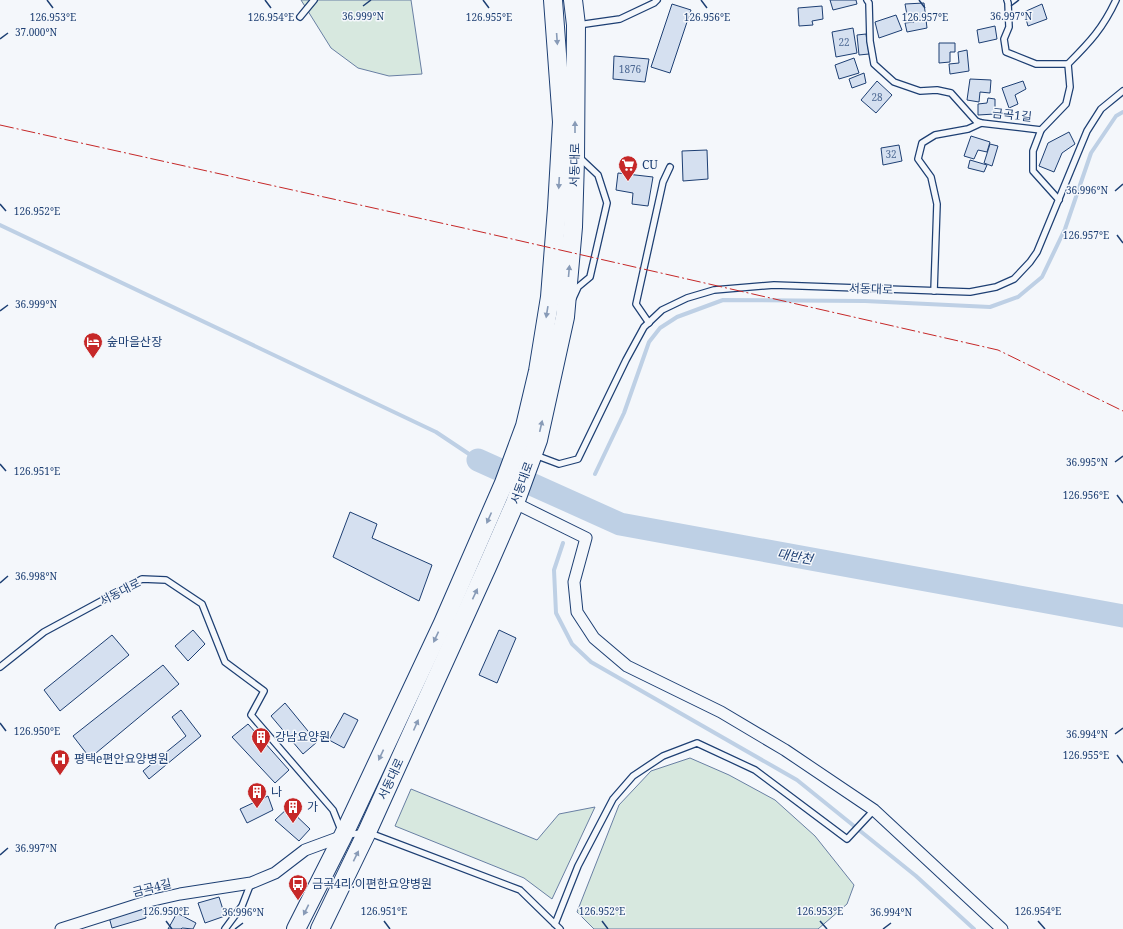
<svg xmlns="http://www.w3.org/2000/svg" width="1123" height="929" viewBox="0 0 1123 929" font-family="'Noto Serif','Noto Sans KR',serif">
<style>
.green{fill:#d7e8df;stroke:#687fa3}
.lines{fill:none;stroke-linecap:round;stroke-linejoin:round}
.stream{stroke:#bed0e5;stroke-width:4}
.river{stroke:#bed0e5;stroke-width:23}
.building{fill:#d5e0f0;stroke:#1d3f73}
.service-casing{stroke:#1d3f73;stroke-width:8}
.minor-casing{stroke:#1d3f73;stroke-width:13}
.primary-casing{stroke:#1d3f73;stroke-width:20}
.service{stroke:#f4f7fb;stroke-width:5.5}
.minor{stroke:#f4f7fb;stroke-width:11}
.primary{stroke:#f4f7fb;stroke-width:18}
.power{stroke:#c62828;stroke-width:1;stroke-dasharray:14 3 2 3;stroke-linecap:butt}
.oneway{fill:#889bb7}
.ticks{fill:none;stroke:#1d3f73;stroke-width:1.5}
.labels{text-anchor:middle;stroke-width:3;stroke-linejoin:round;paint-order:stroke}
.number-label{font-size:10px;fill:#4b6792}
.street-label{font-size:12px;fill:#1d3f73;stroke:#f4f7fb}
.poi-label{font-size:12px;fill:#1d3f73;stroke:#f4f7fb;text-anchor:start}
.water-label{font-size:13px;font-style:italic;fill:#1d3f73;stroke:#f4f7fb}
.ticks-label{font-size:10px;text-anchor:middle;fill:#1d3f73;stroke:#f4f7fb;stroke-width:3;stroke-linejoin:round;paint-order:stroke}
</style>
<rect width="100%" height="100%" fill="#f4f7fb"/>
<g class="green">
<polygon points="301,0 411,0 422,74 389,76 358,68 331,48"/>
<polygon points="690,758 729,775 775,800 815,836 854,885 847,904 818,929 594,929 577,912 619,805 651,771"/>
<polygon points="411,789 537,840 559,814 595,807 552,899 524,878 395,826"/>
</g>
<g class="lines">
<g class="stream">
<polyline points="0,225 436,432 478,460"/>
<polyline points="595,474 624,413 649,342 660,328 677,317 723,300 865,301 990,307 1018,297 1042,277 1065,229 1091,153 1116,116 1123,112"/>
<polyline points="563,543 554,570 556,613 572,644 591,662 797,780 916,876 974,929"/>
</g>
<polyline class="river" points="478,460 620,524 1123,616"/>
</g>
<g class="building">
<polygon points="830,0 856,0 857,4 833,10"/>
<polygon points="924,3 927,28 907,32 905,23 914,22 914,14 907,15 905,4"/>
<polygon points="672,4 691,10 670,73 651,67"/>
<polygon points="1042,4 1047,19 1028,26 1024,12"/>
<polygon points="822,6 823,19 812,21 813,25 799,26 798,8"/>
<polygon points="896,15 902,30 879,38 875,22"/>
<polygon points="995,26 997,39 979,43 977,30"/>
<polygon points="853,28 857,53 836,57 832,32"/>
<polygon points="866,34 869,54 859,55 857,35"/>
<polygon points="939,43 955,43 955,52 950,52 950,62 939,63"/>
<polygon points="967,50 969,71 950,74 949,64 959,63 958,52"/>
<polygon points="614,56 649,59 645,82 613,79"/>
<polygon points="854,58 859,73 839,79 835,65"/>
<polygon points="864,73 866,83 852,88 849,79"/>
<polygon points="970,79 991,80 990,93 980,92 979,102 967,100"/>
<polygon points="877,81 892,95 876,113 861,100"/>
<polygon points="1023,81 1026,89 1015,95 1018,104 1009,108 1002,88"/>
<polygon points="988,98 995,99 995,114 978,115 978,104 987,103"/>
<polygon points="1069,132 1075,144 1062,153 1054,172 1039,166 1048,143"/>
<polygon points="971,136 990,142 987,152 978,150 974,159 964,156"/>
<polygon points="990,144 998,146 992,166 984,163"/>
<polygon points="899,145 902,161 883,165 881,148"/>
<polygon points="707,150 708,179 683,181 682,151"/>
<polygon points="970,160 987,165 984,172 968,168"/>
<polygon points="618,173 653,177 648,206 632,204 633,193 616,190"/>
<polygon points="350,512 377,524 372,538 432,565 419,601 333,557"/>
<polygon points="193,630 205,644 188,661 175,646"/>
<polygon points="499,630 516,638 497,683 479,675"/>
<polygon points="112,635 129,655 60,711 44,690"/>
<polygon points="163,665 179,684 90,758 73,736"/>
<polygon points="285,703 317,742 303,754 271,716"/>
<polygon points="181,710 201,736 149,779 143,771 186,736 172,717"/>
<polygon points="344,713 358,720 344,748 329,740"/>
<polygon points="248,724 289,770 275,783 232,737"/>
<polygon points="268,796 273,810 247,823 240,809"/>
<polygon points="288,808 310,829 299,841 275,820"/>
<polygon points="219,897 225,916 205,923 198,903"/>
<polygon points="143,906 146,918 112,928 109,917"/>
<polygon points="177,913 196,923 193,929 182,928 181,929 168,929"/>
</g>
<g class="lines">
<defs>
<g id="service">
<polyline points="867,0 869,3 870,41 874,64 894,82 920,91 937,90 951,93 976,121 981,123 1041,130"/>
<polyline points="1007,0 1008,3 1009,27 1004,39 1006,52 1036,64 1068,64"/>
<polyline points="300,17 314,0"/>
<polyline points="578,25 620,19 654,3 657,0"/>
<path d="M 1059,200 L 1033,171 L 1033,151 L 1041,130 L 1066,104 L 1070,87 L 1068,64 C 1090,42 1103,28 1116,0"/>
<polyline points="934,291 937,204 931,177 918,159 922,143 935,135 968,129 981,123"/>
<polyline points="573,298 578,287 590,277 607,203 598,175 580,158"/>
<polyline points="649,323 636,304 663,182 670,167"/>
<polyline points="535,455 559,464 578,459 626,360 644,327 662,310 687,298 714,290 774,285 970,292 996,287 1014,279 1030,262 1037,252 1087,131 1101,109 1123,91"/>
<polyline points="0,667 44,632 142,579 166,580 202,604 225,662 264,691 251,715 333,810 341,830"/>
<polyline points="348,835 367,832 520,890 560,929"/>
<polyline points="555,924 578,866 613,799 633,776 663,756 697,743 755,770 847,839 874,810"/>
<polyline points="225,929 242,906 251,883"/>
</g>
<g id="minor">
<polyline points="515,503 586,538 574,582 577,612 594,638 627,666 721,712 785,750 874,810 1002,929"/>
<polyline points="61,929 149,901 180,894 251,883 275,873 305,850 343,836"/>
</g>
<g id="primary">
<polyline points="296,929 343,836 443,623 504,483 525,426 538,371 550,297 557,208 562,122 553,0"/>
<polyline points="320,929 367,832 487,567 515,503 538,440 565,317 573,227 575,160 576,25 573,0"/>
</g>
</defs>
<use href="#service" class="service-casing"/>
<use href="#minor" class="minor-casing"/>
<use href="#primary" class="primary-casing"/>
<use href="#service" class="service"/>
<use href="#minor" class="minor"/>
<use href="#primary" class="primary"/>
<polyline class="power" points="0,125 477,231 998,350 1123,411"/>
</g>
<defs><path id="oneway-solid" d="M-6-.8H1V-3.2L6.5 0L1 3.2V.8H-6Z"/></defs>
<g class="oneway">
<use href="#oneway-solid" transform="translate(557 39) rotate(86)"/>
<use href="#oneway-solid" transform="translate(575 127) rotate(-90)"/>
<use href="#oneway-solid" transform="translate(559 183) rotate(93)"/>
<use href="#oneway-solid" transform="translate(569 271) rotate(-85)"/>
<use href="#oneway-solid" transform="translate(547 312) rotate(99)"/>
<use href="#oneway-solid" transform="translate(541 426) rotate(-77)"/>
<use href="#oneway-solid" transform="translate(489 518) rotate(114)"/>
<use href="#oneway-solid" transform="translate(475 594) rotate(-65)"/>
<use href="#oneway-solid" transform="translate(436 637) rotate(115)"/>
<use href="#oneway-solid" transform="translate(416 725) rotate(-66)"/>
<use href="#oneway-solid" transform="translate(381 755) rotate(115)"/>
<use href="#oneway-solid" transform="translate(356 856) rotate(-64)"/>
<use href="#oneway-solid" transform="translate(306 910) rotate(116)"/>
</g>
<path class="ticks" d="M 47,0 L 53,8M 265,0 L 271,8M 483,0 L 489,8M 701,0 L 707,8M 919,0 L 925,8M 363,6 L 371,0M 1011,6 L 1019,0M 0,39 L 8,33M 1115,191 L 1123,184M 0,204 L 6,211M 1117,235 L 1123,243M 0,311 L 8,305M 1115,462 L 1123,456M 0,464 L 6,471M 1117,495 L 1123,503M 0,583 L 8,576M 0,723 L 6,731M 1115,734 L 1123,728M 1117,755 L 1123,763M 0,855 L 8,848M 166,921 L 172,929M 384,921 L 390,929M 602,921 L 608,929M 820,921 L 827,929M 1038,921 L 1045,929M 235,929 L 243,923M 883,929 L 891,923"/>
<defs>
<symbol id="supermarket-pin" viewBox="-11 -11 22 30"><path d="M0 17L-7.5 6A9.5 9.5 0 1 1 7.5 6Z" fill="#c62828" stroke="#f4f7fb"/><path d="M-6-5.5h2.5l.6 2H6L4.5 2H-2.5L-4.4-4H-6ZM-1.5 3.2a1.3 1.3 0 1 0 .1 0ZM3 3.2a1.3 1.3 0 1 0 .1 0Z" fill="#fff"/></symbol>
<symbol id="hotel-pin" viewBox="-11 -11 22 30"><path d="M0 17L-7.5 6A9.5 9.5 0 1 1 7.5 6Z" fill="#c62828" stroke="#f4f7fb"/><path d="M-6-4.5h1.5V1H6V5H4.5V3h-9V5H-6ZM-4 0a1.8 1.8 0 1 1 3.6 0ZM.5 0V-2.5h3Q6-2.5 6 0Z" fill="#fff"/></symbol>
<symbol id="building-pin" viewBox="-11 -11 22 30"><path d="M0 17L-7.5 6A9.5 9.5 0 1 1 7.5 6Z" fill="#c62828" stroke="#f4f7fb"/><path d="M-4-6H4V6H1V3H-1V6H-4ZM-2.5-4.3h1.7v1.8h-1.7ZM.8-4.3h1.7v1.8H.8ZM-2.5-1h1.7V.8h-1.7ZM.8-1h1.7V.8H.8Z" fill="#fff"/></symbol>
<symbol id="hospital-pin" viewBox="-11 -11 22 30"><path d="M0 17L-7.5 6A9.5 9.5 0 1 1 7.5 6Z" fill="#c62828" stroke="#f4f7fb"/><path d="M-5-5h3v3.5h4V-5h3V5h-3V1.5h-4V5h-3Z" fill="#fff"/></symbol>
<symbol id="bus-pin" viewBox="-11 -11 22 30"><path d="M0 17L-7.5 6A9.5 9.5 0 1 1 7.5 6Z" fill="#c62828" stroke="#f4f7fb"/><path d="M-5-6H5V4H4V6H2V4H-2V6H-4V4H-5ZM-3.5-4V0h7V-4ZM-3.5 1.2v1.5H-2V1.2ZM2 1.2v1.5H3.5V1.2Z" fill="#fff"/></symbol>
</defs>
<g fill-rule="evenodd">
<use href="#supermarket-pin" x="617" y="154" width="22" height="30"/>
<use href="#hotel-pin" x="82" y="331" width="22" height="30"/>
<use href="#building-pin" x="250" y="726" width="22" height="30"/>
<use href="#hospital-pin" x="49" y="748" width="22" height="30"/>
<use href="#building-pin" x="246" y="781" width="22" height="30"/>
<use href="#building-pin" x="282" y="796" width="22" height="30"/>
<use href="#bus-pin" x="287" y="873" width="22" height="30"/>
</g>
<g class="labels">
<g class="number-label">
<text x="844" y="46">22</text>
<text x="630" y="73">1876</text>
<text x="877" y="101">28</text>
<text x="891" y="158">32</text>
</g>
<g class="street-label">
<text transform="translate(1012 115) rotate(6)" y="4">금곡1길</text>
<text transform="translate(575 165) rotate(-89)" y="4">서동대로</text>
<text transform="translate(871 289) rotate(2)" y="4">서동대로</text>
<text transform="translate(522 483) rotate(-70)" y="4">서동대로</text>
<text transform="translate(120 592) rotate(-27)" y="4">서동대로</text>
<text transform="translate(391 779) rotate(-65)" y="4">서동대로</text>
<text transform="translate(152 888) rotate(-14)" y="4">금곡4길</text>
</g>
<g class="poi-label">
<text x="642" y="169">CU</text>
<text x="107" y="346">숲마을산장</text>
<text x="275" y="741">강남요양원</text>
<text x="74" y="763">평택e편안요양병원</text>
<text x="271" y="796">나</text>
<text x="307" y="811">가</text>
<text x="312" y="888">금곡4리.이편한요양병원</text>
</g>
<g class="water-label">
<text transform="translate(795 556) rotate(10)" y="5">대반천</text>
</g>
</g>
<g class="ticks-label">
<text x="363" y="20">36.999°N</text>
<text x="1011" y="20">36.997°N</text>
<text x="53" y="21">126.953°E</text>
<text x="271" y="21">126.954°E</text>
<text x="707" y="21">126.956°E</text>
<text x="925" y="21">126.957°E</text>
<text x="489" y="21">126.955°E</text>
<text x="36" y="36">37.000°N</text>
<text x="1087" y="194">36.996°N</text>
<text x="37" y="215">126.952°E</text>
<text x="1086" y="239">126.957°E</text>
<text x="36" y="308">36.999°N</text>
<text x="1087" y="466">36.995°N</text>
<text x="37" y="475">126.951°E</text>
<text x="1086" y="499">126.956°E</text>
<text x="36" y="580">36.998°N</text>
<text x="37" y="735">126.950°E</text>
<text x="1087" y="738">36.994°N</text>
<text x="1086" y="759">126.955°E</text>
<text x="36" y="852">36.997°N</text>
<text x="166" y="915">126.950°E</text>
<text x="384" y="915">126.951°E</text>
<text x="602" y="915">126.952°E</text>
<text x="820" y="915">126.953°E</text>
<text x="1038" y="915">126.954°E</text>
<text x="243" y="916">36.996°N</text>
<text x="891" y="916">36.994°N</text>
</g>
</svg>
